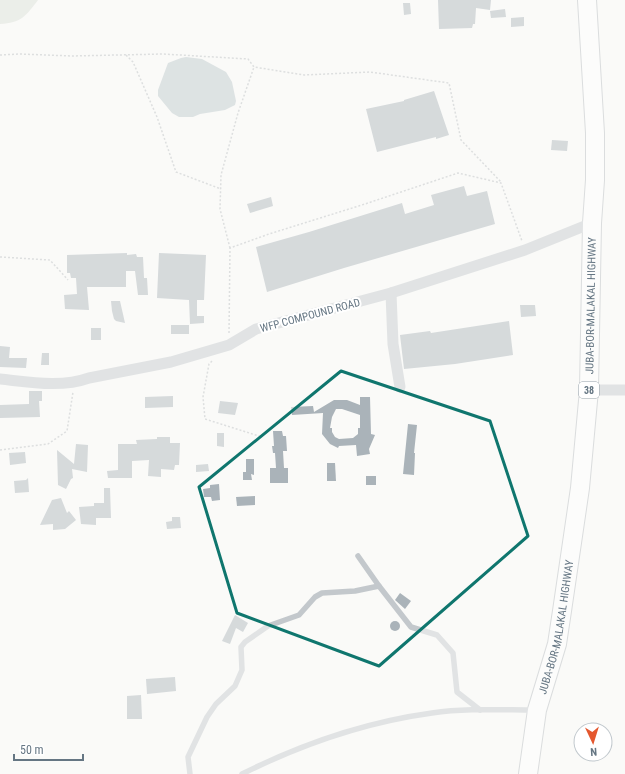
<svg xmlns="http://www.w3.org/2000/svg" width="625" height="774" viewBox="0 0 625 774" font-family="'Roboto Condensed',sans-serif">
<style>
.green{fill:#dadfd7}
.water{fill:#bbc7cb}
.building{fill:#aab3b9;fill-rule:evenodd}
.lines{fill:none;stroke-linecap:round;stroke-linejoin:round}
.primary-casing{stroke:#b5babe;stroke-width:20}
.path{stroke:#bbbfc2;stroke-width:1.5;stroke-dasharray:2 2;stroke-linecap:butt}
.lane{stroke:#c3c8cc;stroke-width:5.5}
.street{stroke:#c3c8cc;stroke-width:11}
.primary{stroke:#fff;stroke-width:18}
.marked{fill:none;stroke:#0f766e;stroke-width:3;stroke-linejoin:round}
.labels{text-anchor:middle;stroke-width:4;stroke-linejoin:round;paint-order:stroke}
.shield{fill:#fff;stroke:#939fa8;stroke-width:1}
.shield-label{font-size:10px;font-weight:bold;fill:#657683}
.street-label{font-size:11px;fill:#657683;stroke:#fff}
</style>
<rect width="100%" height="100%" fill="#fafaf8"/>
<path class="green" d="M 0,0 L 38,0 C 26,16 21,23 0,24 Z"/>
<polygon class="water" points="186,57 202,59 226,72 232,82 236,101 235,105 225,110 200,114 193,117 179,117 172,113 158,96 158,90 168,63 181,58"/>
<g class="building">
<polygon points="438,0 491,0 490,10 476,8 475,24 473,24 472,28 439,29"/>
<polygon points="403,3 410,3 411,14 404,15"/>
<polygon points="505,9 506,17 491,18 490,11"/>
<polygon points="524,17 524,26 511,27 511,18"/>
<polygon points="434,91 449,135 436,139 436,137 377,152 366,109 404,101 404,100"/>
<polygon points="552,140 568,141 567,151 551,150"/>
<polygon points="464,186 467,196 487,191 495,224 344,268 267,292 256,247 309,232 402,203 405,214 434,205 431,195"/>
<polygon points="271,197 273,206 250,213 247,204"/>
<polygon points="127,253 127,255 136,254 137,257 143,257 144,278 147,278 148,295 138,295 135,271 126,271 126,287 87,287 89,310 65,309 64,295 77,294 76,278 71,278 70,273 67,273 67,255"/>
<polygon points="159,253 206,255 204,300 197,300 197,316 204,316 204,323 190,324 189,300 157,298"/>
<polygon points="111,301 120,301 125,323 116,321 114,319 112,311"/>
<polygon points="520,305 535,305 536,316 521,317"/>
<polygon points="509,321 513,355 455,364 404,369 400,335 430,331 431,333"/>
<rect x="171" y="325" width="18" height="9"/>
<rect x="91" y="328" width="10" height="12"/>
<polygon points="0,346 10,347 9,358 27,358 26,368 0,367"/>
<polygon points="42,353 49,353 49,365 41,365"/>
<polygon points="29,391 42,391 42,401 39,401 40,417 0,418 0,405 29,404"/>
<polygon points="173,396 173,407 145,408 145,397"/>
<path d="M 360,397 L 370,397 L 371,434 L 375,435 L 369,449 L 370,454 L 357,456 L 356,445 L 339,446 L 338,448 L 330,444 L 322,434 L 323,413 L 292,415 L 291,407 L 313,406 L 314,412 L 334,400 L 347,400 L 360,405 ZM 336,409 L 342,409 L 360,415 L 360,428 L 358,428 L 358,434 L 353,438 L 339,439 L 335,437 L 332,432 L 332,428 L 330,428 L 332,417 Z"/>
<polygon points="220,401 238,403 235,415 218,413"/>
<polygon points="408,424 417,425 414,453 415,453 414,475 403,474"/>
<polygon points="273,431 282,431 283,436 286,436 287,451 283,451 284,468 288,468 288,483 270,483 270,468 276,468 275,453 273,453 272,446 274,446"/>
<polygon points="217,433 224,433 224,447 217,446"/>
<polygon points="157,437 170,437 170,443 180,443 179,465 175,465 174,470 161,469 161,477 148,476 149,460 132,461 132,478 108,478 107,471 118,470 118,444 137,444 136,440 157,439"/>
<polygon points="76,444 88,445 87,472 72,469 73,478 71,479 66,489 58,485 57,450 74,464"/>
<polygon points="25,452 26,463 10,465 9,453"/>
<polygon points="246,459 254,459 254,475 251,474 252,480 243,480 243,472 246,472"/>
<polygon points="327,463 335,463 336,481 327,481"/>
<polygon points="208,464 209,471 196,472 196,465"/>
<rect x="366" y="476" width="10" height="9"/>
<polygon points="28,478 29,492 15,493 14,481 26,480"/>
<polygon points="219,484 220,500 212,501 211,497 204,497 203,489 210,488 210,485"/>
<polygon points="104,488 110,488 111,518 96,518 96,525 81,524 79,507 94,506 94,503 104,503"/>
<polygon points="255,496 255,505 237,506 236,497"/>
<polygon points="61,498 67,513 69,511 76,520 65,529 53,530 53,524 40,525 52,500"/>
<polygon points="172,517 180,517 181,528 167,529 166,522 172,521"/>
<polygon points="400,593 411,601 405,609 395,600"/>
<polygon points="235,615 248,623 243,632 236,628 230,644 222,641"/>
<circle cx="395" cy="626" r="5"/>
<polygon points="175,677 176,691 147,694 146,679"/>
<polygon points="141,695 142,719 127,719 127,696"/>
</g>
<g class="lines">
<defs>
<g id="primary">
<path id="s1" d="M 528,774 L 537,710 L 557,644 L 562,611 L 580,488 L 589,390 L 592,223 L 595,180 L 595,133 L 587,0"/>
</g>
</defs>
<use href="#primary" class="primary-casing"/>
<g class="path">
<polyline points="0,55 20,54 72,56 163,54 248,59 254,67 304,75 370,72 449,83 461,140 501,182"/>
<polyline points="126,55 133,62 157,117 176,172 221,189"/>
<polyline points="230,248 220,209 221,175 238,113 254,67"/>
<polyline points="0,257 50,260 68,280"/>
<polyline points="229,333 230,248 269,234 365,204 458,173 501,183 522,241"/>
<polyline points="212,361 209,364 203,397 205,419 262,437"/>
<polyline points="0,450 48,444 67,431 73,392"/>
</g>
<g class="lane">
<polyline points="358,556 379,586 411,627 437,635 453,653 457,692 480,710"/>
<polyline points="190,774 188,757 207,717 216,704 235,686 242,670 241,647 245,642 268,626 299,615 315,597 322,593 355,591 379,586"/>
<path d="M 242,774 C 302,744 366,722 432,713 C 466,708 501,710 535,710"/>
</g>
<g class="street">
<polyline points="391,293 393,344 400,387"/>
<path d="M 0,379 C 29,382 61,388 89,378 L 171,362 L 229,345 L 256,329 L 391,293 L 525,250 L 592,223"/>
<polyline points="589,390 625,390"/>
</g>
<use href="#primary" class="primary"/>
</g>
<path d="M0 0H625V774H0ZM 341,371 L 490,421 L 528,536 L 379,666 L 237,613 L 199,487 Z" fill="#fafaf8" fill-opacity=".55" fill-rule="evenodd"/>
<path class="marked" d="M 341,371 L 490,421 L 528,536 L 379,666 L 237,613 L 199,487 Z"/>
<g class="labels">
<rect class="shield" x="579" y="382" width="20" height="16" rx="3"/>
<g class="shield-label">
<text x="589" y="394">38</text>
</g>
<g class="street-label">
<text dy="4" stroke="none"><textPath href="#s1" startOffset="474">JUBA-BOR-MALAKAL HIGHWAY</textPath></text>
<text transform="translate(310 315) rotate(-15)" y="4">WFP COMPOUND ROAD</text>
<text dy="4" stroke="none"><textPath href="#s1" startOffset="150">JUBA-BOR-MALAKAL HIGHWAY</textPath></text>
</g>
</g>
<g transform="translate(593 742) rotate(176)"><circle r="19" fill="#ffffff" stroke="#c1c8cd"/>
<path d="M0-3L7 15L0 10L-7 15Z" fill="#e4572e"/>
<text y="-6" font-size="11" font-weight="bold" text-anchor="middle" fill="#657683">N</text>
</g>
<path d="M14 754v6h69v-6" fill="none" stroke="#657683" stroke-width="2"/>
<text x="20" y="754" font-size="12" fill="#657683" stroke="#ffffff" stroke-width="3" paint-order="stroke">50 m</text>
</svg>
